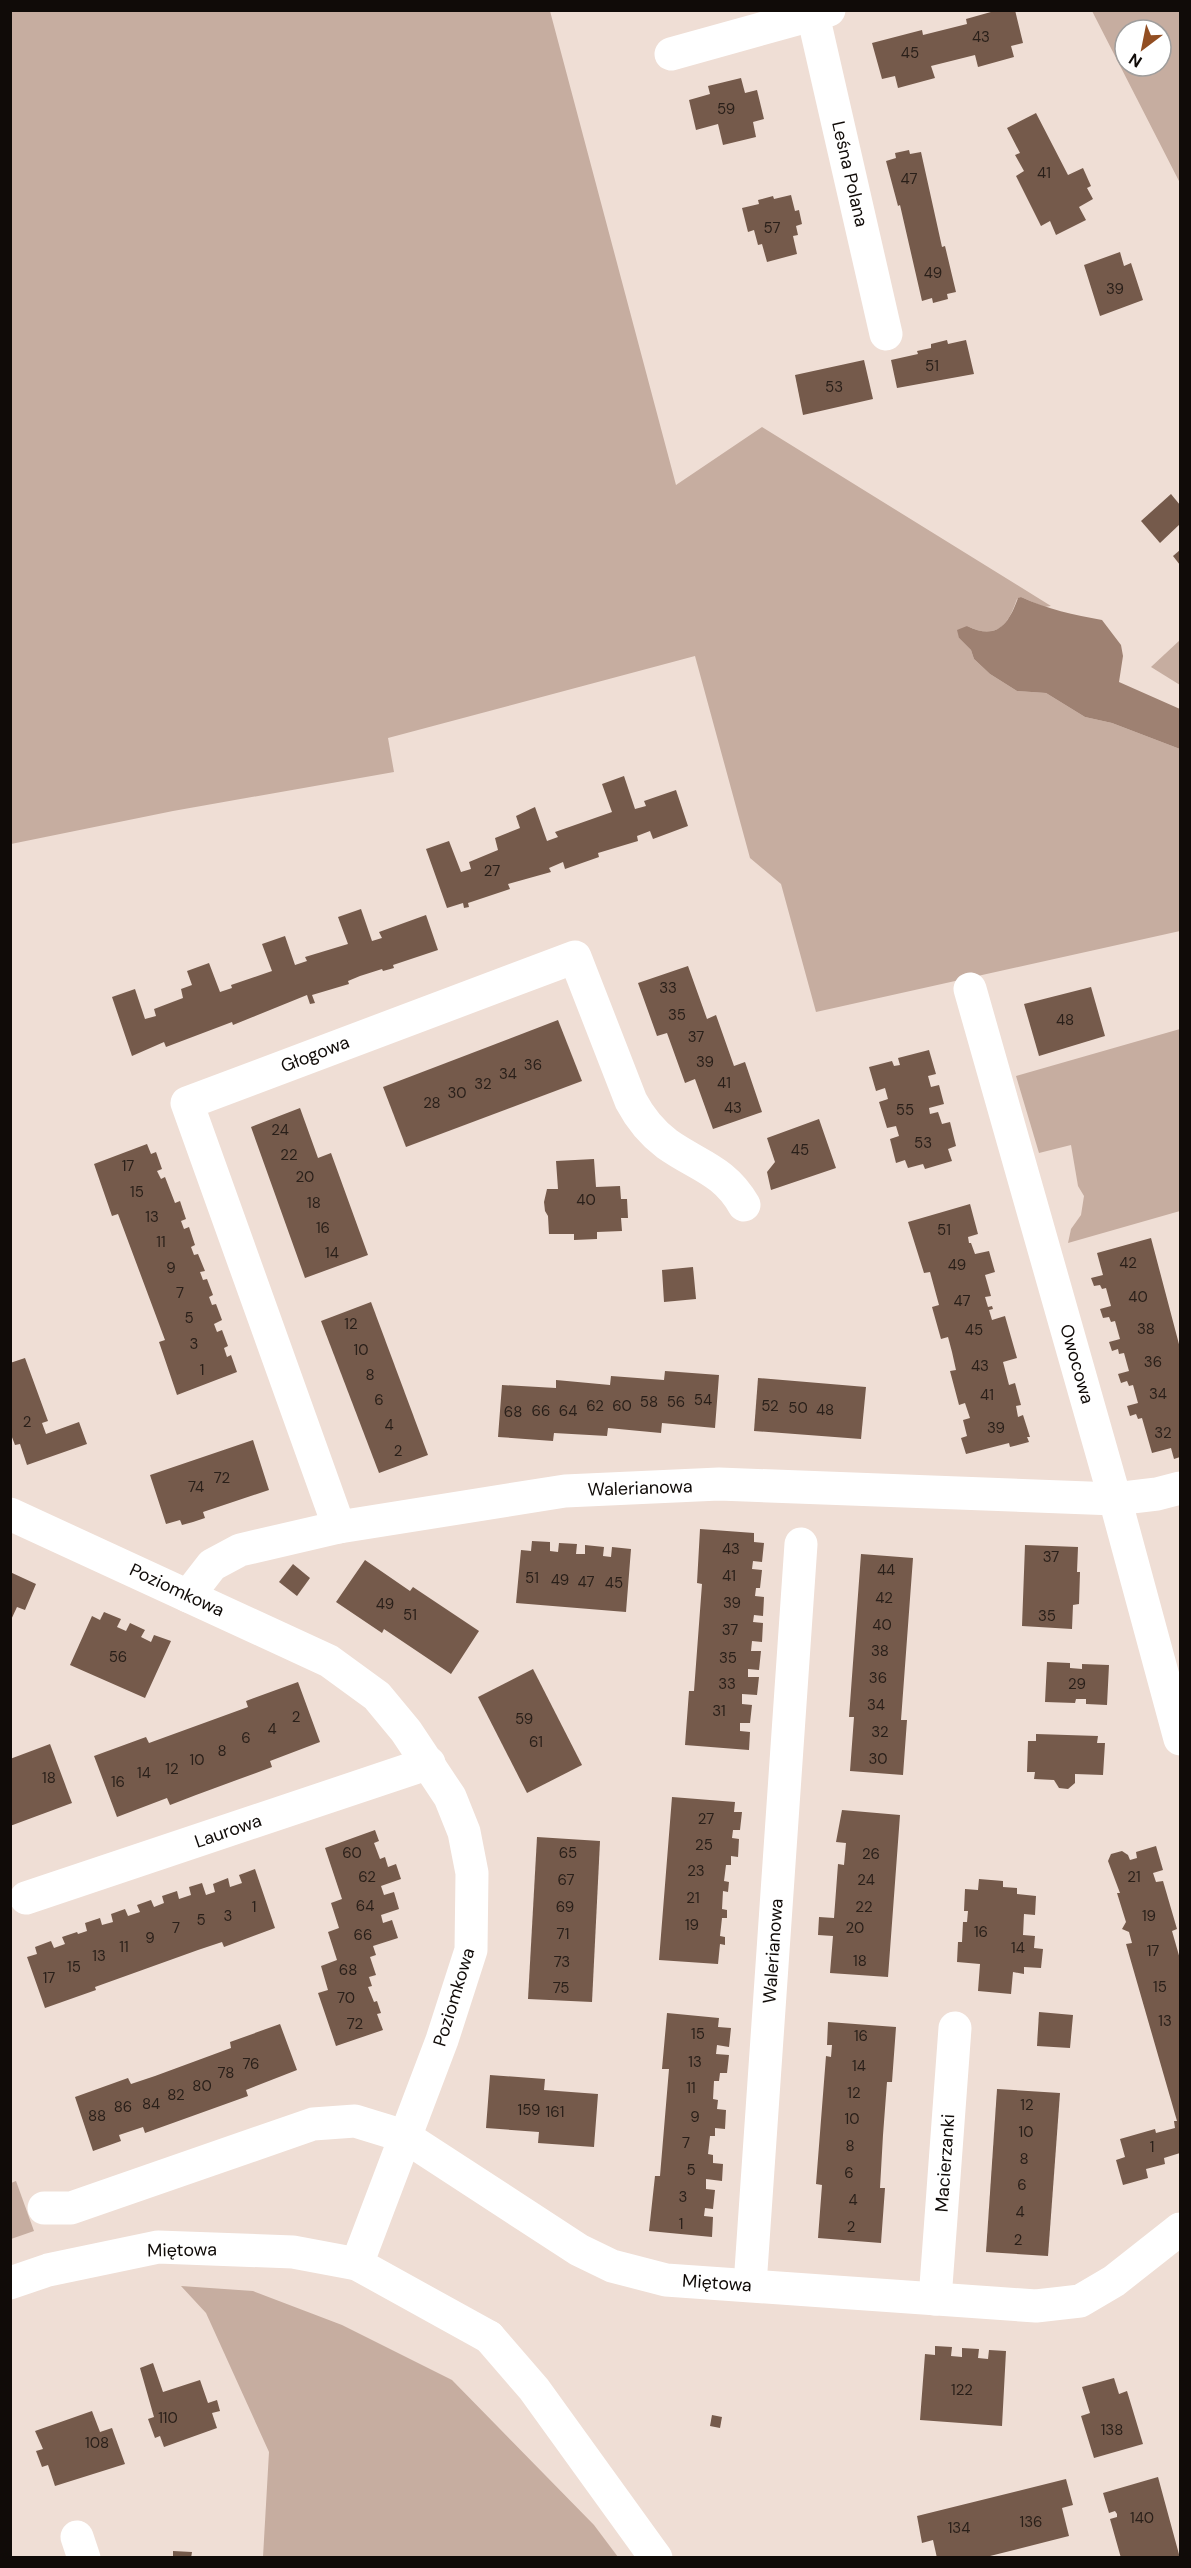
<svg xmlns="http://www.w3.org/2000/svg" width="1191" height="2568" viewBox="0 0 1191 2568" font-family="'DM Sans',sans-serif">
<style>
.green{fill:#c6ada0;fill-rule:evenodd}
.water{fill:#9e8172}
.building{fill:#755a4b}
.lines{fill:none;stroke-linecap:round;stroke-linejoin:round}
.minor{stroke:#fff;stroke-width:33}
.tertiary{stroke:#fff;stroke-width:33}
.labels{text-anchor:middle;stroke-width:4.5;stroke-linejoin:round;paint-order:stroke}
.number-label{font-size:15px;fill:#291f19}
.street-label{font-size:18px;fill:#100b08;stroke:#fff}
</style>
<rect width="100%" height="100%" fill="#efded5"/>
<g class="green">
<path d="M 11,11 L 550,11 L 676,485 L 762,427 L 1051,606 L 1044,607 L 1021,597 L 1017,599 C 1008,626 996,640 967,626 L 959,638 L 971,650 L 974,659 L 990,674 L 1017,691 L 1046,693 L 1085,717 L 1112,723 L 1180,749 L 1180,931 L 816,1012 L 781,884 L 750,858 L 695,656 L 388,738 L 394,772 L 173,811 L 11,844 Z"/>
<path d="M 1092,11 L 1180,11 L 1180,183 ZM 1125,30 L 1161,30 L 1161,66 L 1125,66 Z"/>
<polygon points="1180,640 1180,685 1151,667"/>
<polygon points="1180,1029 1180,1211 1068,1243 1071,1229 1081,1215 1084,1196 1078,1186 1071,1145 1039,1153 1016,1076"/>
<polygon points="16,2181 34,2231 11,2239 11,2183"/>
<polygon points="181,2286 253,2291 342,2325 452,2380 594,2525 618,2557 263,2557 269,2452 206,2313"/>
</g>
<path class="water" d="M 1021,597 C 1047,609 1074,615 1102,620 L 1121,645 L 1123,656 L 1119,682 L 1180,709 L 1180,749 L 1112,723 L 1085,717 L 1046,693 L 1017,691 L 990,674 L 974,659 L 971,650 L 959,638 L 957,630 L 967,626 C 996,640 1008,626 1018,598 Z"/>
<g class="building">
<polygon points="998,10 1015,10 1023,43 1011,46 1014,57 978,67 975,55 931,66 935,78 898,88 895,76 882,79 872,43 922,30 923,35 967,24 966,19"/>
<polygon points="741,78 745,93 757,90 764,119 753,122 756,137 723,145 718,124 696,130 689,100 710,94 708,86"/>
<polygon points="1036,113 1068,175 1083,168 1091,186 1087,188 1093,199 1079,207 1086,220 1056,235 1050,221 1041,226 1016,176 1024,171 1015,155 1020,153 1007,128"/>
<polygon points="909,150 910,154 921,152 942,247 945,246 956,292 947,294 948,299 933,303 932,298 922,301 900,205 898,206 886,161 896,158 895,153"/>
<polygon points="791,195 795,211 799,210 802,224 796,226 798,235 793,236 797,254 767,262 762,244 758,245 754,230 748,232 742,208 759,204 758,200 773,196 774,199"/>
<polygon points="1120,252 1124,266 1131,263 1143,300 1100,316 1084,265"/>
<polygon points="947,340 948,344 966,340 974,374 897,388 891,360 918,354 917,351 931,348 931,344"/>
<polygon points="864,360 873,399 803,415 795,375"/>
<polygon points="1171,494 1180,505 1180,524 1160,543 1141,521"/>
<polygon points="1180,550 1180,565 1173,556"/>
<polygon points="624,776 635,809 646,806 644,801 676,790 688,826 653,839 650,831 637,836 638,841 598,853 599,857 565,869 563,862 549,868 551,872 508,884 510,889 468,903 469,907 464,908 463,903 447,908 426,849 449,841 461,872 471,869 469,862 498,850 495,838 520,828 516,816 535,807 547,841 558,837 555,832 612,812 602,784"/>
<polygon points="361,909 372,941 382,938 379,932 426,915 438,950 393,965 394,968 383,971 382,969 360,976 348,981 349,984 312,995 315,1003 310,1004 307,995 233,1025 232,1022 166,1047 164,1042 132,1056 112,997 135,989 145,1019 156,1016 154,1009 183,998 181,989 192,985 187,971 209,963 220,992 232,988 231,985 272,971 262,944 285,936 295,965 307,961 305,957 348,944 338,917"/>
<polygon points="688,966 707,1019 716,1015 734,1066 745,1062 762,1112 713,1129 695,1079 685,1083 667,1033 657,1036 638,983"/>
<polygon points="1091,987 1105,1036 1039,1056 1024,1004"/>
<polygon points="558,1020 582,1081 406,1147 383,1087"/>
<polygon points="929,1050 936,1074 928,1076 931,1087 939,1085 944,1104 929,1108 930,1114 938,1112 942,1124 950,1122 956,1146 948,1149 952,1161 925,1169 923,1164 908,1168 905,1160 896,1163 890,1139 899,1136 896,1126 887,1128 879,1102 888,1099 885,1088 876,1091 869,1067 892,1061 894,1066 900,1065 898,1058"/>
<polygon points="300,1108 318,1158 331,1153 368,1255 305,1278 251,1127"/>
<polygon points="819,1119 836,1168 771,1190 767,1172 775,1162 767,1138"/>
<polygon points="147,1144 151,1154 156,1152 162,1169 157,1171 161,1179 165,1177 175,1203 180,1201 186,1219 181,1221 184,1229 189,1227 195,1245 191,1247 194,1255 198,1254 205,1271 200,1272 203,1280 207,1279 213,1295 209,1297 212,1305 216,1304 222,1320 214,1324 217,1332 222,1330 228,1346 224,1348 227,1357 231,1355 237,1372 177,1395 159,1342 165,1340 118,1214 112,1216 94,1164"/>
<polygon points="594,1159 596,1187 620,1186 621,1199 627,1199 628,1218 621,1218 622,1231 597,1232 597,1239 574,1240 574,1234 549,1234 548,1216 545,1211 544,1202 547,1189 558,1189 556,1161"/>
<polygon points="970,1204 978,1234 968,1237 969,1243 971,1243 975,1254 989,1251 995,1272 985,1275 991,1296 985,1297 988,1307 992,1306 993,1309 989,1310 992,1320 1005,1316 1017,1358 1003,1362 1009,1385 1015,1383 1021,1405 1016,1406 1018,1417 1023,1415 1030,1437 1027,1437 1029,1442 1010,1447 1009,1443 966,1454 961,1438 967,1436 963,1420 970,1418 965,1403 959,1405 950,1371 956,1370 952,1352 948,1337 941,1339 932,1307 939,1305 930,1272 924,1273 908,1222"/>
<polygon points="1151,1238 1180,1348 1180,1457 1174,1459 1171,1448 1152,1453 1142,1418 1138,1419 1136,1414 1130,1416 1127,1406 1138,1403 1133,1385 1129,1386 1127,1381 1121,1383 1118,1374 1129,1371 1124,1353 1119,1354 1118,1349 1112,1351 1109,1342 1120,1339 1115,1321 1111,1322 1109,1317 1103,1318 1100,1309 1111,1306 1106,1288 1102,1289 1100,1285 1094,1286 1091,1278 1103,1275 1097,1253"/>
<polygon points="693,1267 696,1299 664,1302 662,1270"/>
<polygon points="371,1302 428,1455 379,1473 321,1321"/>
<polygon points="25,1358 48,1421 42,1423 46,1434 79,1422 87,1444 27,1465 20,1444 15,1445 10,1432 10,1363"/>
<polygon points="665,1371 719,1375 715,1428 662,1423 661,1433 608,1428 607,1436 554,1433 553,1441 498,1437 502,1385 556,1388 556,1380 610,1385 611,1376 664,1380"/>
<polygon points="758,1378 866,1387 861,1439 754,1431"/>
<polygon points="253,1440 269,1490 203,1512 205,1518 193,1522 182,1525 180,1520 166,1524 150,1475"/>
<polygon points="700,1529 754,1533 754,1542 764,1543 762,1562 753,1561 752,1569 762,1570 760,1588 756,1588 755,1596 764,1597 763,1616 754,1615 753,1622 763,1623 762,1642 752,1641 751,1651 761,1651 759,1670 748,1669 748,1677 759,1677 757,1695 742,1694 742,1704 752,1705 750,1723 740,1723 740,1731 750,1732 749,1750 685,1745 689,1691 694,1691 702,1584 697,1583"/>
<polygon points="532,1541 550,1542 550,1551 558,1552 559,1543 577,1544 576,1554 585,1554 585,1545 604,1547 603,1556 611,1557 612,1547 631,1549 626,1612 516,1603 521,1550 531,1551"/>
<polygon points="1025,1545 1078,1547 1077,1572 1080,1572 1079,1604 1073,1605 1072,1629 1022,1626"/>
<polygon points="861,1554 913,1558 901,1720 907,1720 903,1775 850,1771 854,1717 849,1717"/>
<polygon points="365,1560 410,1591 413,1587 479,1631 451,1674 384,1629 382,1633 336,1602"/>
<polygon points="293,1564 310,1578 297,1596 279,1582"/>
<polygon points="10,1572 36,1584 25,1610 17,1607 10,1622"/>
<polygon points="104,1612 121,1619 117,1627 126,1631 130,1623 145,1630 141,1637 151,1642 154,1635 171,1641 145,1698 70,1665 92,1616 100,1620"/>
<polygon points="1047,1662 1070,1663 1070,1668 1082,1669 1082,1664 1109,1665 1107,1705 1086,1704 1086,1699 1076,1699 1075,1703 1045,1702"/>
<polygon points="533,1669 582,1765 527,1793 478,1697"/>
<polygon points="298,1682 320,1742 270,1761 272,1767 196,1795 170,1805 167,1798 117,1817 94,1756 146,1737 149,1743 248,1707 246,1701"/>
<polygon points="1036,1734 1098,1736 1097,1743 1105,1743 1103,1775 1075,1774 1075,1783 1068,1789 1059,1788 1054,1780 1034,1779 1035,1772 1027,1772 1028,1741 1036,1741"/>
<polygon points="50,1744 72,1803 10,1826 10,1759"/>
<polygon points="672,1797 735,1802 734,1812 742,1812 740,1830 733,1830 732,1838 739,1839 738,1857 731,1856 731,1865 726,1865 724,1881 729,1882 728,1892 723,1891 722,1909 727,1910 727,1918 722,1918 720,1936 725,1937 725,1945 720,1944 718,1964 659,1960"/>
<polygon points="842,1810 900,1815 888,1977 830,1973 833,1936 818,1935 819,1917 834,1918 838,1864 844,1865 846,1843 836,1842"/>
<polygon points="375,1830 379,1841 374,1843 380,1859 385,1857 388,1867 396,1864 401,1879 381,1886 384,1895 394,1892 399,1909 381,1915 383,1923 392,1920 398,1938 373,1946 376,1955 370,1957 376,1975 369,1977 372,1986 368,1987 374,2002 377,2001 381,2013 377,2014 383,2030 336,2046 318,1993 328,1990 321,1966 337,1960 328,1932 339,1928 331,1903 342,1899 325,1848"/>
<polygon points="537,1837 600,1841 592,2002 528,1999"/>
<polygon points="1156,1846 1163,1870 1153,1873 1156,1882 1163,1881 1177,1929 1172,1931 1180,1959 1180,2153 1164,2158 1165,2164 1146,2169 1148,2178 1123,2185 1116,2160 1125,2157 1120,2139 1155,2129 1156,2133 1175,2128 1174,2121 1177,2121 1126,1944 1132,1943 1129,1932 1122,1929 1126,1922 1117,1893 1120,1893 1108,1861 1111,1854 1122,1851 1128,1855 1130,1860 1137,1858 1136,1852"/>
<polygon points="255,1869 275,1928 224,1947 222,1942 198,1950 95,1987 96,1990 45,2008 27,1957 37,1954 35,1947 51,1941 54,1948 65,1944 62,1937 77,1932 78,1934 87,1931 85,1923 100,1918 102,1925 113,1922 111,1914 125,1909 128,1916 140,1912 137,1905 151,1900 154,1907 164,1903 162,1896 177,1891 179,1899 191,1895 189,1887 202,1883 206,1895 215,1892 213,1884 228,1878 230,1887 242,1883 239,1875"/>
<polygon points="979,1879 1003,1881 1003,1887 1017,1888 1017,1894 1036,1896 1035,1915 1024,1914 1023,1935 1035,1936 1034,1948 1043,1949 1041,1968 1024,1967 1024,1974 1013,1972 1011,1994 978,1991 980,1964 957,1962 958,1942 962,1942 963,1922 967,1922 968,1911 964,1911 965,1889 978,1890"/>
<polygon points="1039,2012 1073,2015 1070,2048 1037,2046"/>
<polygon points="667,2013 719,2018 718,2027 731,2028 729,2047 717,2045 716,2054 729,2055 727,2073 720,2073 719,2081 714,2081 713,2099 718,2100 717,2109 726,2110 725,2129 715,2128 715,2136 710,2136 708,2154 713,2155 713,2163 723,2164 722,2181 706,2179 706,2189 715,2190 713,2209 705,2208 704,2216 713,2217 712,2237 649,2231 655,2176 660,2176 669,2069 662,2069"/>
<polygon points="828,2022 896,2027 892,2082 887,2082 883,2135 880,2188 885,2188 881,2243 818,2238 822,2185 816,2184 826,2056 831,2057 832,2045 827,2045"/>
<polygon points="280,2024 297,2070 246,2090 248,2096 145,2133 143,2127 119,2135 121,2141 93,2151 75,2097 128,2078 131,2084 155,2076 231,2048 230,2042"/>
<polygon points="490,2075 545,2079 544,2090 598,2094 594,2147 538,2143 539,2132 486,2128"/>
<polygon points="997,2089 1060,2093 1048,2256 986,2252"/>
<polygon points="935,2346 952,2347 951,2356 962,2357 962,2348 979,2349 978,2358 988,2359 989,2350 1006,2351 1002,2426 920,2420 925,2354 935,2355"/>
<polygon points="153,2363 163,2392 200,2380 208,2403 217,2400 220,2411 212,2413 217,2428 164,2447 160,2436 155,2438 148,2419 154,2417 140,2368"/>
<polygon points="1114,2378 1119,2394 1127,2391 1143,2444 1094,2458 1081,2416 1090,2413 1082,2387"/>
<polygon points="92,2411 100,2432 112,2428 125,2464 55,2486 48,2465 42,2467 36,2451 43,2449 35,2431"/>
<polygon points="712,2415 722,2417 720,2428 710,2426"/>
<polygon points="1158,2477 1180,2558 1121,2558 1110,2519 1117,2517 1117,2514 1115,2511 1109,2513 1103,2493"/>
<polygon points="1066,2479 1073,2505 1062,2508 1069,2536 982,2558 937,2558 933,2540 922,2543 917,2516"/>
<polygon points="173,2551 192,2552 191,2558 173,2558"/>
</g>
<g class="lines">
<g class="minor">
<polyline points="813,15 886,334"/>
<polyline points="671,54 829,10"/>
<polyline points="970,989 1115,1499 1180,1739"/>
<polyline points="10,1514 329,1661 377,1696 406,1731 450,1797 464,1832 472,1873 471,1950 442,2040 357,2264"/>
<path d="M 339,1527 L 187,1103 L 575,957 L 631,1101 C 640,1118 651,1132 667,1144 C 698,1166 724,1170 744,1205"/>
<polyline points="188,1596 212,1565 240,1550 339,1527 565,1491 719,1484 1115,1499 1157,1494 1180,1488"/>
<polyline points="26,1898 429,1763"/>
<polyline points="44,2208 71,2208 313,2124 355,2121 404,2136 579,2250 612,2266 666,2280 1036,2306 1080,2301 1114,2281 1180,2229"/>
<polyline points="750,2285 801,1544"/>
<polyline points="935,2299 955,2028"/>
<polyline points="489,2337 534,2389 656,2558"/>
<polyline points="77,2537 84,2558"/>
</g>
<polyline class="tertiary" points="10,2283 48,2270 158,2247 293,2252 357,2264 489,2337"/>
</g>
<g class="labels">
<g class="number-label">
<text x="981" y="42">43</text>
<text x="910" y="58">45</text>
<text x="726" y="114">59</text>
<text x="1044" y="178">41</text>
<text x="909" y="184">47</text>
<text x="772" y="233">57</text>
<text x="933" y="278">49</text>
<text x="1115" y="294">39</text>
<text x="932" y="371">51</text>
<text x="834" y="392">53</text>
<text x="492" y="876">27</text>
<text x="668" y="993">33</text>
<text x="677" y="1020">35</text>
<text x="1065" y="1025">48</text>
<text x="696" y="1042">37</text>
<text x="705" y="1067">39</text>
<text x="533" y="1070">36</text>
<text x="508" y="1079">34</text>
<text x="724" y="1088">41</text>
<text x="483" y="1089">32</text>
<text x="457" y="1098">30</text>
<text x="432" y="1108">28</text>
<text x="733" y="1113">43</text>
<text x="905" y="1115">55</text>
<text x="280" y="1135">24</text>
<text x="923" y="1148">53</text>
<text x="800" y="1155">45</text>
<text x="289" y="1160">22</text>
<text x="128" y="1171">17</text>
<text x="305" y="1182">20</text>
<text x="137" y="1197">15</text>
<text x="586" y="1205">40</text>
<text x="314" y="1208">18</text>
<text x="152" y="1222">13</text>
<text x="323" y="1233">16</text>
<text x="944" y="1235">51</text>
<text x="161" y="1247">11</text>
<text x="332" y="1258">14</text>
<text x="1128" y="1268">42</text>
<text x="957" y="1270">49</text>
<text x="171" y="1273">9</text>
<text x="180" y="1298">7</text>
<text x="1138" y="1302">40</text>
<text x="962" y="1306">47</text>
<text x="189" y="1323">5</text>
<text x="351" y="1329">12</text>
<text x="1146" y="1334">38</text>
<text x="974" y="1335">45</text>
<text x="194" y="1349">3</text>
<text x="361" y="1355">10</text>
<text x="1153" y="1367">36</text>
<text x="980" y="1371">43</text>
<text x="202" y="1375">1</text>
<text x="370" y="1380">8</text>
<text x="1158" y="1399">34</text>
<text x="987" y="1400">41</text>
<text x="379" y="1405">6</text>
<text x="703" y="1405">54</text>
<text x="649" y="1407">58</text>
<text x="676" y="1407">56</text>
<text x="595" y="1411">62</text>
<text x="622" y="1411">60</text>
<text x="770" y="1411">52</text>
<text x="798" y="1413">50</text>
<text x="825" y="1415">48</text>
<text x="541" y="1416">66</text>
<text x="568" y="1416">64</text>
<text x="513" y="1417">68</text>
<text x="27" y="1427">2</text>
<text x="389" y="1430">4</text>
<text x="996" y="1433">39</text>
<text x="1163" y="1438">32</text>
<text x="398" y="1456">2</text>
<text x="222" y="1483">72</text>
<text x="196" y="1492">74</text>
<text x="731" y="1554">43</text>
<text x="1051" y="1562">37</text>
<text x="886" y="1575">44</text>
<text x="729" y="1581">41</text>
<text x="532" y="1583">51</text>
<text x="560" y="1585">49</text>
<text x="586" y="1587">47</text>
<text x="614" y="1588">45</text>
<text x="884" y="1603">42</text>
<text x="732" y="1608">39</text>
<text x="385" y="1609">49</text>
<text x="410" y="1620">51</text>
<text x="1047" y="1621">35</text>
<text x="882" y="1630">40</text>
<text x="730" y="1635">37</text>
<text x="880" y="1656">38</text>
<text x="118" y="1662">56</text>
<text x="728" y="1663">35</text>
<text x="878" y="1683">36</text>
<text x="727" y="1689">33</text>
<text x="1077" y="1689">29</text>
<text x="876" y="1710">34</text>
<text x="719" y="1716">31</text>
<text x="296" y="1722">2</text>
<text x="524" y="1724">59</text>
<text x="272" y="1734">4</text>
<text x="880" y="1737">32</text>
<text x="246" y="1743">6</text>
<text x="536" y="1747">61</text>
<text x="222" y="1756">8</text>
<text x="878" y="1764">30</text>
<text x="197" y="1765">10</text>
<text x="172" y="1774">12</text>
<text x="144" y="1778">14</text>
<text x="49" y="1783">18</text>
<text x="118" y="1787">16</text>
<text x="706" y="1824">27</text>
<text x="704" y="1850">25</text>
<text x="352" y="1858">60</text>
<text x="568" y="1858">65</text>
<text x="871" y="1859">26</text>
<text x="696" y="1876">23</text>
<text x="367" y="1882">62</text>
<text x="1134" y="1882">21</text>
<text x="566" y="1885">67</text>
<text x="866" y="1885">24</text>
<text x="693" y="1903">21</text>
<text x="365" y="1911">64</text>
<text x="254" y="1912">1</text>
<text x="565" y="1912">69</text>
<text x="864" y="1912">22</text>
<text x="228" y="1921">3</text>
<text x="1149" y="1921">19</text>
<text x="201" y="1925">5</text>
<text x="692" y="1930">19</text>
<text x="176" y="1933">7</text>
<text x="855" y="1933">20</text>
<text x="981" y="1937">16</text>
<text x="563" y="1939">71</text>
<text x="363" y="1940">66</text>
<text x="150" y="1943">9</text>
<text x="124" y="1952">11</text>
<text x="1018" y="1953">14</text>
<text x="1153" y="1956">17</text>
<text x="99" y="1961">13</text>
<text x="860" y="1966">18</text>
<text x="562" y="1967">73</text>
<text x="74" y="1972">15</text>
<text x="348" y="1975">68</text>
<text x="49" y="1983">17</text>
<text x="1160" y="1992">15</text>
<text x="561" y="1993">75</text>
<text x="346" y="2003">70</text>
<text x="1165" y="2026">13</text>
<text x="355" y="2029">72</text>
<text x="698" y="2039">15</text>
<text x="861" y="2041">16</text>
<text x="695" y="2067">13</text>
<text x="251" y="2069">76</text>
<text x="859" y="2071">14</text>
<text x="226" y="2078">78</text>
<text x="202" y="2091">80</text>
<text x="691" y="2093">11</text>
<text x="854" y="2098">12</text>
<text x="176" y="2100">82</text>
<text x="151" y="2109">84</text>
<text x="1027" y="2110">12</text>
<text x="123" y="2112">86</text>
<text x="529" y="2115">159</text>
<text x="555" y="2117">161</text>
<text x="97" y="2121">88</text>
<text x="695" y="2122">9</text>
<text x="852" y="2124">10</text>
<text x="1026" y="2137">10</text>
<text x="686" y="2148">7</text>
<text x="850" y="2151">8</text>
<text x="1152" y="2152">1</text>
<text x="1024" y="2164">8</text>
<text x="691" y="2175">5</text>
<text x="849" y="2178">6</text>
<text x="1022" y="2190">6</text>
<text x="683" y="2202">3</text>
<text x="853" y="2205">4</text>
<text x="1020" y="2217">4</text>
<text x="681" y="2229">1</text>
<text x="851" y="2232">2</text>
<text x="1018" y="2245">2</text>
<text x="962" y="2395">122</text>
<text x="168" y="2423">110</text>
<text x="1112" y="2435">138</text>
<text x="97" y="2448">108</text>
<text x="1142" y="2523">140</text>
<text x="1031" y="2527">136</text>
<text x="959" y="2533">134</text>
</g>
<g class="street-label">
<text transform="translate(850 174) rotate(77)" y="6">Leśna Polana</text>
<text transform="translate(315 1054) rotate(-21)" y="6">Głogowa</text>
<text transform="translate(1077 1364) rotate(74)" y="6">Owocowa</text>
<text transform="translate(640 1488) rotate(-2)" y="6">Walerianowa</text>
<text transform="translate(177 1590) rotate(25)" y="6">Poziomkowa</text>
<text transform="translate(228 1831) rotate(-19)" y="6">Laurowa</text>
<text transform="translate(773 1951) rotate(-86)" y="6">Walerianowa</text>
<text transform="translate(454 1997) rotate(-73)" y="6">Poziomkowa</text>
<text transform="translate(945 2163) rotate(-86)" y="6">Macierzanki</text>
<text transform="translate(182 2250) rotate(-1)" y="6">Miętowa</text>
<text transform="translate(717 2283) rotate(4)" y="6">Miętowa</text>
</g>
</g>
<rect width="1191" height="2568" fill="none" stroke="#100b08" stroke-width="24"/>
<g transform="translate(1143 48) rotate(212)"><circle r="28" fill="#ffffff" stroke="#9f9d9c" stroke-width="1.5"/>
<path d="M0-4.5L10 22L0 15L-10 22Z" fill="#924e22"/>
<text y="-9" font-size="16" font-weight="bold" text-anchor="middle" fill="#100b08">N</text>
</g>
</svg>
